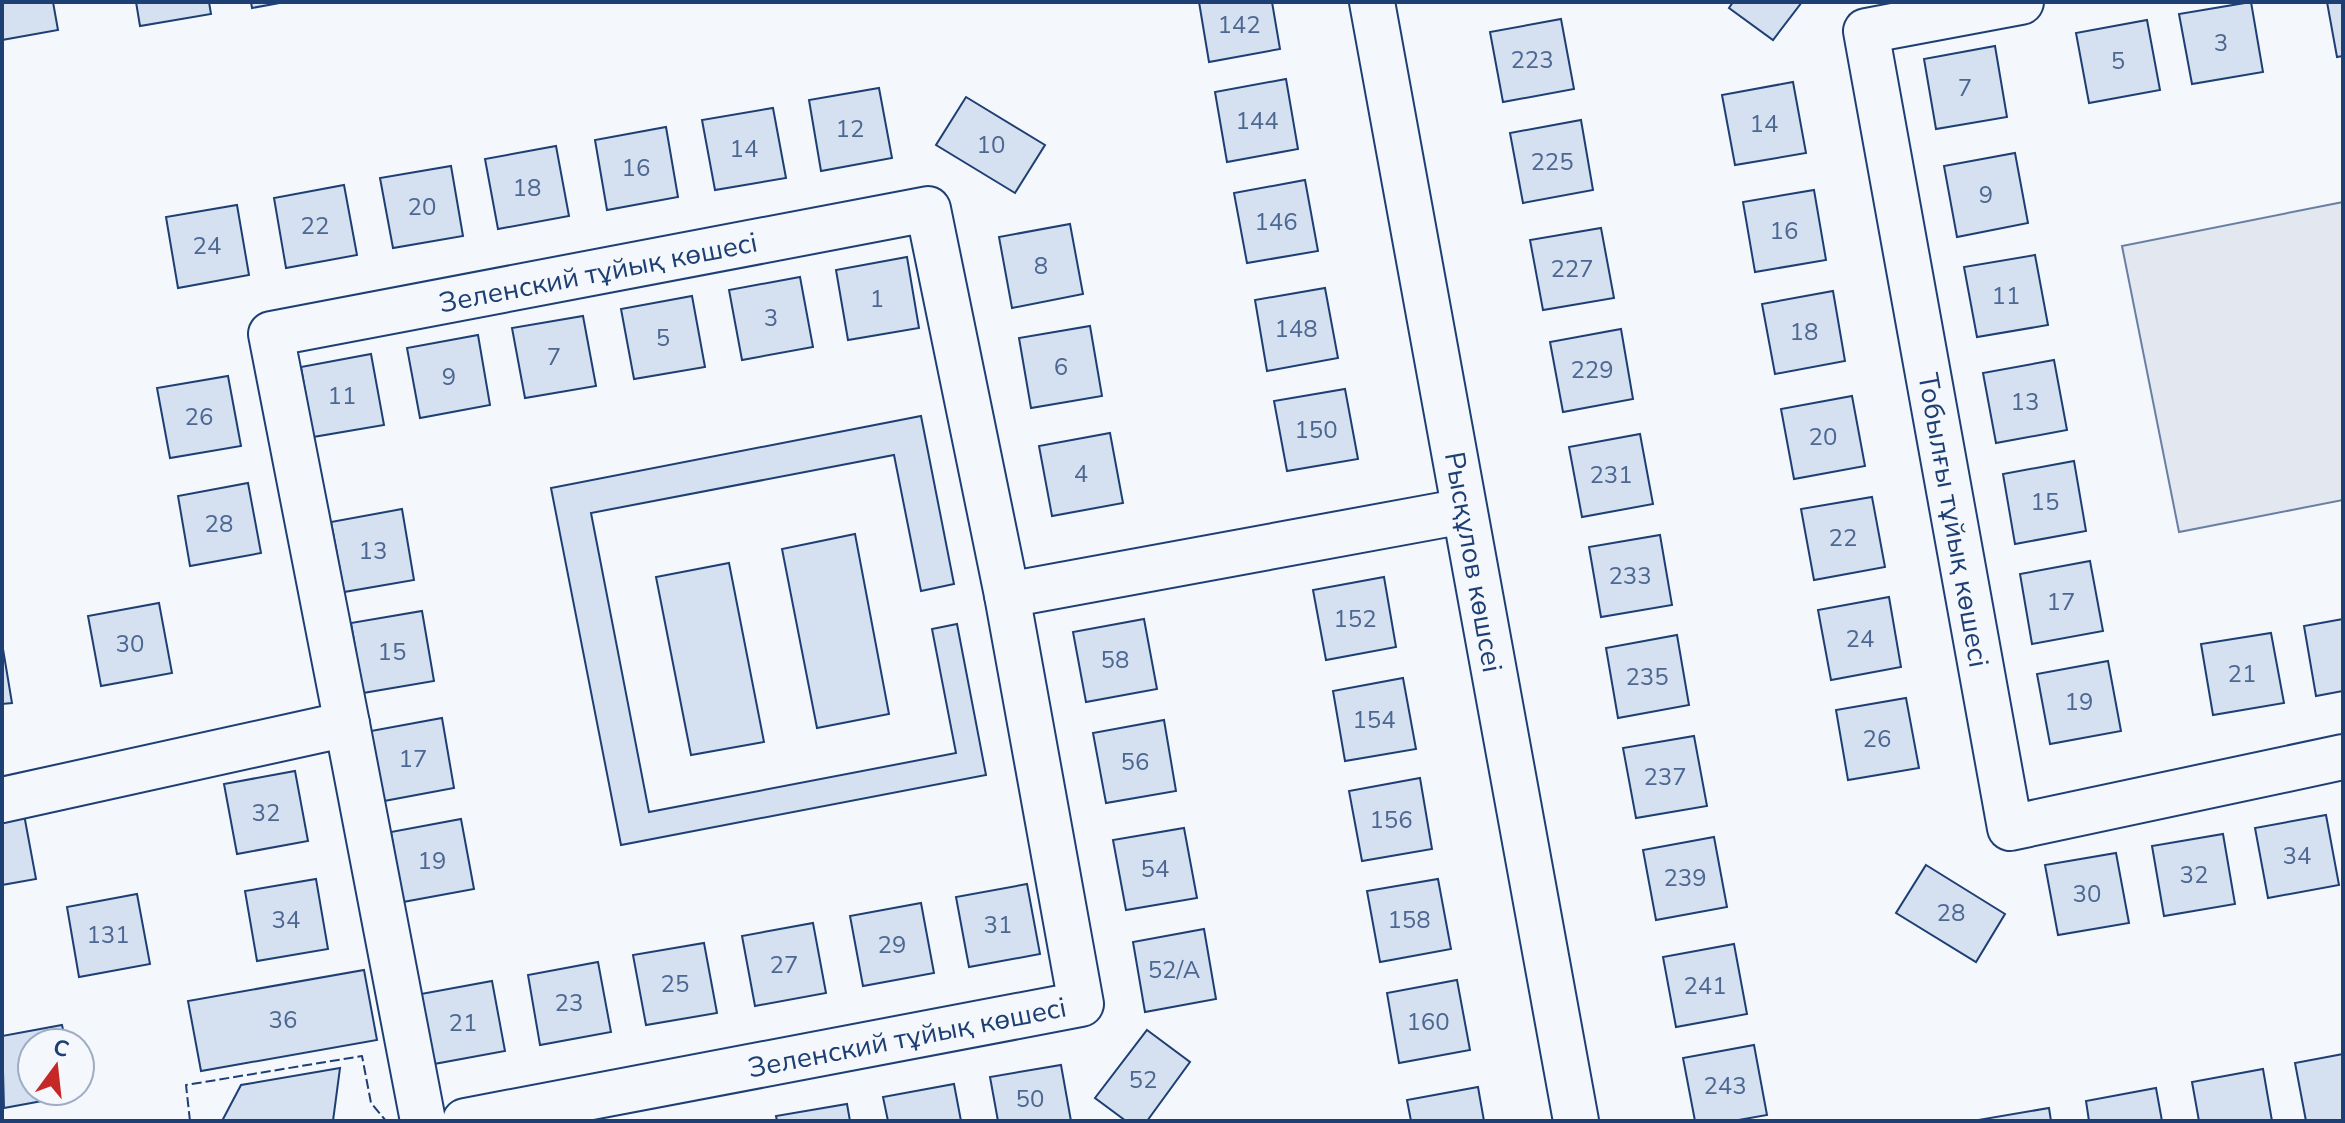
<svg xmlns="http://www.w3.org/2000/svg" width="2345" height="1123" viewBox="0 0 2345 1123" font-family="'Nunito Sans',sans-serif">
<style>
.parking{fill:#e3e8f0;stroke:#687fa3;stroke-width:2}
.building{fill:#d5e0f0;stroke:#1d3f73;stroke-width:2}
.lines{fill:none;stroke-linecap:round;stroke-linejoin:round}
.minor-casing{stroke:#1d3f73;stroke-width:48}
.minor{stroke:#f4f7fb;stroke-width:44}
.fence{stroke:#1d3f73;stroke-width:2;stroke-dasharray:10 4;stroke-linecap:butt}
.labels{text-anchor:middle;stroke-width:6;stroke-linejoin:round;paint-order:stroke}
.number-label{font-size:24px;fill:#4b6792}
.street-label{font-size:28px;fill:#1d3f73;stroke:#f4f7fb}
</style>
<rect width="100%" height="100%" fill="#f4f7fb"/>
<polygon class="parking" points="2343,202 2343,500 2179,532 2122,246"/>
<g class="building">
<polygon points="2,2 53,2 58,30 2,40"/>
<polygon points="136,2 209,2 211,14 140,26"/>
<polygon points="251,2 285,2 252,8"/>
<polygon points="1199,2 1272,2 1280,49 1209,62"/>
<polygon points="1733,2 1802,2 1773,40 1729,8"/>
<polygon points="2251,2 2263,72 2192,84 2179,14"/>
<polygon points="2327,2 2343,2 2343,56 2337,57"/>
<polygon points="1561,19 1574,89 1503,102 1490,32"/>
<polygon points="2147,20 2160,90 2089,103 2076,33"/>
<polygon points="1995,46 2007,117 1936,129 1924,59"/>
<polygon points="1286,79 1298,149 1227,162 1215,92"/>
<polygon points="1793,82 1806,153 1735,165 1722,95"/>
<polygon points="879,88 892,158 821,171 809,100"/>
<polygon points="966,97 1045,145 1015,193 936,145"/>
<polygon points="773,108 786,178 715,190 702,120"/>
<polygon points="1581,120 1593,190 1523,203 1510,133"/>
<polygon points="666,127 678,197 607,210 595,140"/>
<polygon points="556,146 569,216 498,229 485,159"/>
<polygon points="2015,153 2028,223 1957,237 1944,166"/>
<polygon points="451,166 463,236 393,248 380,178"/>
<polygon points="1305,180 1318,251 1247,263 1234,193"/>
<polygon points="344,185 357,255 286,268 274,198"/>
<polygon points="1814,190 1826,260 1755,272 1743,202"/>
<polygon points="237,205 249,275 178,288 166,217"/>
<polygon points="1070,224 1083,294 1012,308 999,237"/>
<polygon points="1601,228 1614,298 1543,310 1530,240"/>
<polygon points="2035,255 2048,325 1977,337 1964,267"/>
<polygon points="907,257 919,328 848,340 836,270"/>
<polygon points="800,277 813,347 742,360 729,290"/>
<polygon points="1325,288 1338,358 1267,371 1255,300"/>
<polygon points="1833,291 1845,361 1775,374 1762,304"/>
<polygon points="692,296 705,367 634,379 621,309"/>
<polygon points="583,316 596,386 525,398 512,328"/>
<polygon points="1090,326 1102,396 1031,408 1019,338"/>
<polygon points="1621,329 1633,399 1563,412 1550,342"/>
<polygon points="478,335 490,405 420,418 407,348"/>
<polygon points="371,354 384,425 313,437 301,367"/>
<polygon points="2054,360 2067,430 1996,443 1983,373"/>
<polygon points="228,376 241,446 170,458 157,388"/>
<polygon points="1345,389 1358,459 1287,471 1274,401"/>
<polygon points="1852,396 1865,466 1794,479 1781,409"/>
<polygon points="921,416 954,584 921,591 894,455 591,513 649,812 956,753 932,629 957,624 986,775 621,845 551,488"/>
<polygon points="1110,433 1123,503 1052,516 1039,446"/>
<polygon points="1640,434 1653,504 1582,517 1569,447"/>
<polygon points="2074,461 2086,531 2015,544 2003,474"/>
<polygon points="248,483 261,553 190,566 178,496"/>
<polygon points="1872,497 1885,567 1814,580 1801,509"/>
<polygon points="402,509 414,580 344,592 331,522"/>
<polygon points="855,534 889,714 817,728 782,549"/>
<polygon points="1660,535 1672,605 1601,617 1589,547"/>
<polygon points="2090,561 2103,631 2032,644 2020,574"/>
<polygon points="729,563 764,742 691,755 656,577"/>
<polygon points="1384,577 1396,647 1326,660 1313,590"/>
<polygon points="1889,597 1901,667 1831,680 1818,610"/>
<polygon points="159,603 172,673 101,686 88,616"/>
<polygon points="422,611 434,681 363,693 351,623"/>
<polygon points="1144,619 1157,689 1086,702 1073,632"/>
<polygon points="2343,619 2343,691 2316,696 2304,626"/>
<polygon points="2271,633 2284,703 2213,715 2201,644"/>
<polygon points="1677,635 1689,705 1618,718 1606,648"/>
<polygon points="2,643 12,703 2,704"/>
<polygon points="2108,661 2121,731 2050,744 2037,674"/>
<polygon points="1403,678 1416,749 1345,761 1333,691"/>
<polygon points="1906,698 1919,768 1848,780 1836,710"/>
<polygon points="442,718 454,788 384,801 371,731"/>
<polygon points="1164,720 1176,791 1106,803 1093,733"/>
<polygon points="1694,736 1707,806 1636,818 1623,748"/>
<polygon points="295,771 308,841 237,854 224,784"/>
<polygon points="1420,778 1432,849 1362,861 1349,791"/>
<polygon points="23,809 36,879 2,885 2,812"/>
<polygon points="2326,815 2339,885 2268,898 2255,828"/>
<polygon points="461,819 474,889 403,902 391,832"/>
<polygon points="1184,828 1197,898 1126,910 1113,840"/>
<polygon points="2223,834 2235,904 2164,916 2152,846"/>
<polygon points="1714,837 1727,907 1656,920 1643,850"/>
<polygon points="2116,853 2129,923 2058,935 2045,865"/>
<polygon points="1926,865 2005,914 1976,962 1896,913"/>
<polygon points="316,879 328,949 257,961 245,891"/>
<polygon points="1438,879 1451,949 1380,962 1367,891"/>
<polygon points="1027,884 1040,954 969,967 956,897"/>
<polygon points="137,894 150,964 79,977 67,907"/>
<polygon points="921,903 934,973 863,986 850,916"/>
<polygon points="813,923 826,993 755,1006 742,936"/>
<polygon points="1204,929 1216,999 1145,1012 1133,942"/>
<polygon points="704,943 717,1013 646,1025 633,955"/>
<polygon points="1734,944 1747,1014 1676,1027 1663,957"/>
<polygon points="598,962 611,1032 540,1045 528,975"/>
<polygon points="364,970 377,1040 201,1071 188,1001"/>
<polygon points="1457,980 1470,1050 1399,1063 1387,993"/>
<polygon points="492,981 505,1051 434,1064 421,994"/>
<polygon points="62,1025 66,1043 32,1043 32,1091 74,1091 75,1095 4,1108 2,1036"/>
<polygon points="1147,1030 1190,1062 1147,1121 1126,1121 1095,1098"/>
<polygon points="1754,1045 1767,1115 1733,1121 1695,1121 1683,1058"/>
<polygon points="2343,1054 2343,1121 2306,1121 2295,1063"/>
<polygon points="1061,1065 1071,1121 998,1121 990,1077"/>
<polygon points="340,1068 333,1121 222,1121 241,1085"/>
<polygon points="2263,1069 2272,1121 2199,1121 2192,1082"/>
<polygon points="954,1084 961,1121 888,1121 883,1097"/>
<polygon points="1478,1087 1484,1121 1411,1121 1407,1100"/>
<polygon points="2156,1088 2162,1121 2089,1121 2086,1101"/>
<polygon points="847,1104 850,1121 777,1121 776,1116"/>
<polygon points="2049,1108 2051,1121 1978,1121 1978,1120"/>
</g>
<g class="lines">
<defs>
<g id="minor">
<polyline points="1372,2 1576,1121"/>
<polyline points="2021,2 1866,31 2010,828 2343,757"/>
<polyline points="347,724 423,1121"/>
<polyline points="2,800 347,724 271,334 928,209 1007,595"/>
<polyline points="465,1121 1081,1004 1007,595 1464,511"/>
</g>
</defs>
<use href="#minor" class="minor-casing"/>
<use href="#minor" class="minor"/>
<polyline class="fence" points="190,1121 186,1085 362,1056 371,1103 386,1121"/>
</g>
<g class="labels">
<g class="number-label">
<text x="1239" y="33">142</text>
<text x="2221" y="51">3</text>
<text x="1532" y="68">223</text>
<text x="2118" y="69">5</text>
<text x="1965" y="96">7</text>
<text x="1257" y="129">144</text>
<text x="1764" y="132">14</text>
<text x="850" y="137">12</text>
<text x="991" y="153">10</text>
<text x="744" y="157">14</text>
<text x="1552" y="170">225</text>
<text x="636" y="176">16</text>
<text x="527" y="196">18</text>
<text x="1986" y="203">9</text>
<text x="422" y="215">20</text>
<text x="1276" y="230">146</text>
<text x="315" y="234">22</text>
<text x="1784" y="239">16</text>
<text x="207" y="254">24</text>
<text x="1041" y="274">8</text>
<text x="1572" y="277">227</text>
<text x="2006" y="304">11</text>
<text x="877" y="307">1</text>
<text x="771" y="326">3</text>
<text x="1296" y="337">148</text>
<text x="1804" y="340">18</text>
<text x="663" y="346">5</text>
<text x="554" y="365">7</text>
<text x="1061" y="375">6</text>
<text x="1592" y="378">229</text>
<text x="449" y="385">9</text>
<text x="342" y="404">11</text>
<text x="2025" y="410">13</text>
<text x="199" y="425">26</text>
<text x="1316" y="438">150</text>
<text x="1823" y="445">20</text>
<text x="1081" y="482">4</text>
<text x="1611" y="483">231</text>
<text x="2045" y="510">15</text>
<text x="219" y="532">28</text>
<text x="1843" y="546">22</text>
<text x="373" y="559">13</text>
<text x="1630" y="584">233</text>
<text x="2061" y="610">17</text>
<text x="1355" y="627">152</text>
<text x="1860" y="647">24</text>
<text x="130" y="652">30</text>
<text x="392" y="660">15</text>
<text x="1115" y="668">58</text>
<text x="2242" y="682">21</text>
<text x="1647" y="685">235</text>
<text x="2079" y="710">19</text>
<text x="1374" y="728">154</text>
<text x="1877" y="747">26</text>
<text x="413" y="767">17</text>
<text x="1135" y="770">56</text>
<text x="1665" y="785">237</text>
<text x="266" y="821">32</text>
<text x="1391" y="828">156</text>
<text x="2297" y="864">34</text>
<text x="432" y="869">19</text>
<text x="1155" y="877">54</text>
<text x="2194" y="883">32</text>
<text x="1685" y="886">239</text>
<text x="2087" y="902">30</text>
<text x="1951" y="921">28</text>
<text x="286" y="928">34</text>
<text x="1409" y="928">158</text>
<text x="998" y="933">31</text>
<text x="108" y="943">131</text>
<text x="892" y="953">29</text>
<text x="784" y="973">27</text>
<text x="1174" y="978">52/А</text>
<text x="675" y="992">25</text>
<text x="1705" y="994">241</text>
<text x="569" y="1011">23</text>
<text x="283" y="1028">36</text>
<text x="1428" y="1030">160</text>
<text x="463" y="1031">21</text>
<text x="1143" y="1088">52</text>
<text x="1725" y="1094">243</text>
<text x="1030" y="1107">50</text>
</g>
<g class="street-label">
<text transform="translate(598 272) rotate(-11)" y="10">Зеленский тұйық көшесі</text>
<text transform="translate(1954 520) rotate(80)" y="10">Тобылғы тұйық көшесі</text>
<text transform="translate(1474 562) rotate(80)" y="10">Рысқұлов көшсеі</text>
<text transform="translate(907 1037) rotate(-11)" y="10">Зеленский тұйық көшесі</text>
</g>
</g>
<rect width="2345" height="1123" fill="none" stroke="#1d3f73" stroke-width="8"/>
<g transform="translate(56 1067) rotate(15)"><circle r="38" fill="#f4f7fb" stroke="#9eadc5" stroke-width="2"/>
<path d="M0-6L14 30L0 20L-14 30Z" fill="#c62828"/>
<text y="-12" font-size="22" font-weight="bold" text-anchor="middle" fill="#1d3f73">С</text>
</g>
</svg>
